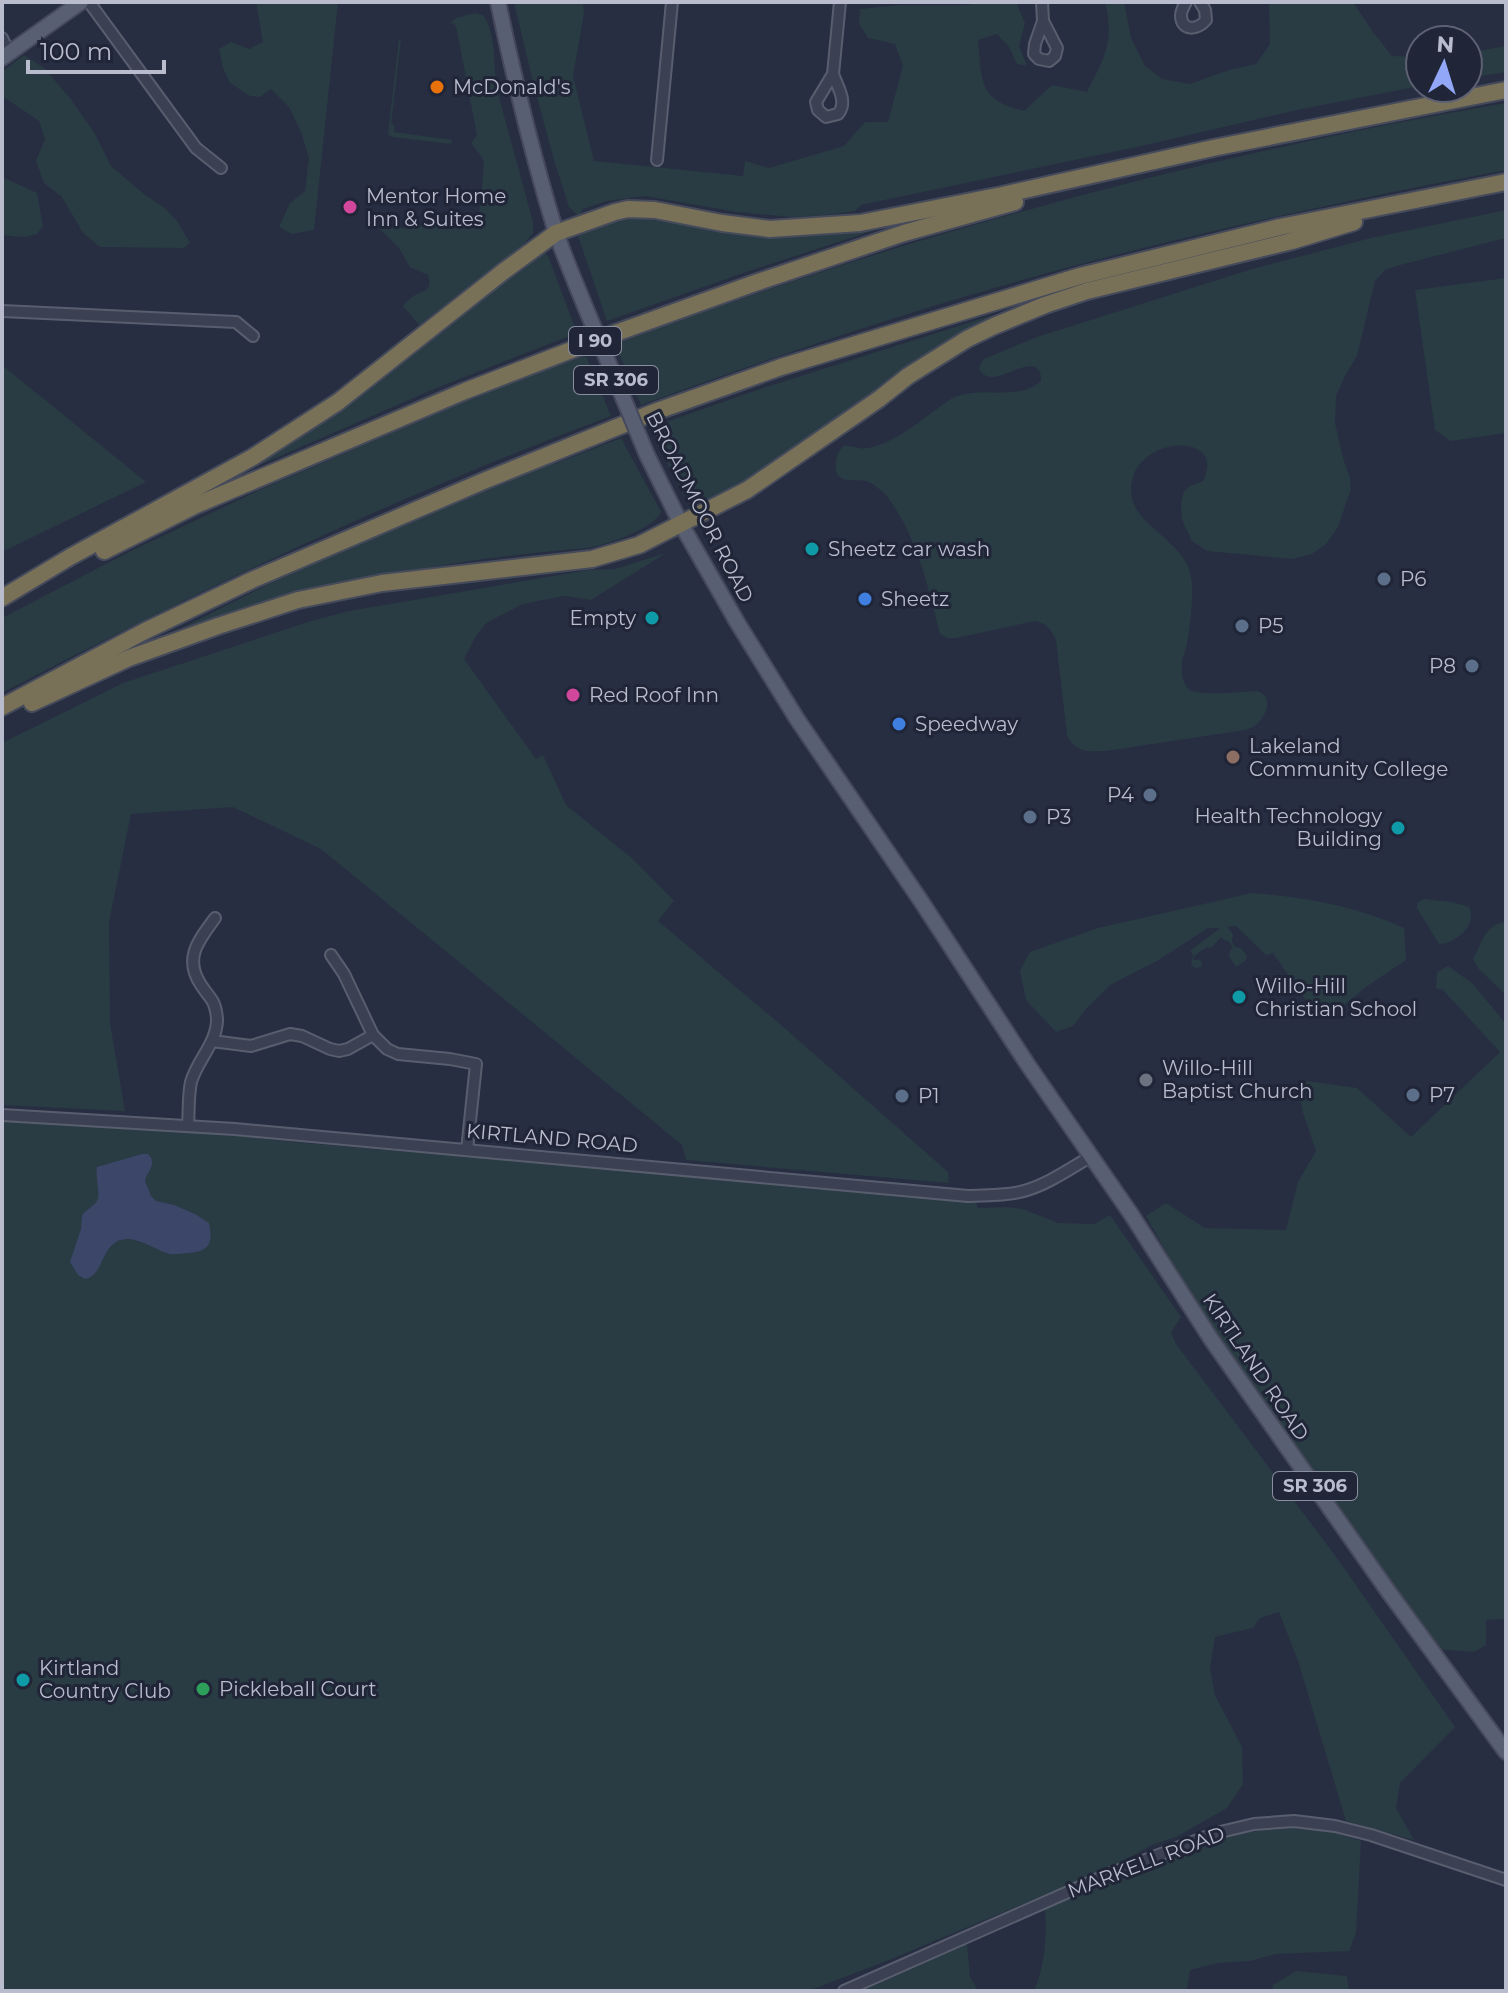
<svg xmlns="http://www.w3.org/2000/svg" width="1508" height="1993" viewBox="0 0 1508 1993" font-family="Montserrat,sans-serif">
<style>
.green{fill:#293b43}
.water{fill:#3b4669}
.lines{fill:none;stroke-linecap:round;stroke-linejoin:round}
.minor-casing{stroke:#595e6f;stroke-width:14}
.major-casing{stroke:#45495b;stroke-width:18}
.highway-casing{stroke:#464b5c;stroke-width:20}
.minor{stroke:#3b4152;stroke-width:10}
.major{stroke:#595f72;stroke-width:14}
.highway{stroke:#787158;stroke-width:16}
.major-bridge-casing{stroke:#45495b;stroke-width:18;stroke-linecap:butt}
.major-bridge{stroke:#595f72;stroke-width:14}
.food-dot{fill:#e8710a;stroke:#202537;stroke-width:3}
.hotel-dot{fill:#d1479c;stroke:#202537;stroke-width:3}
.culture-dot{fill:#0f9aa8;stroke:#202537;stroke-width:3}
.service-dot{fill:#5c6f8a;stroke:#202537;stroke-width:3}
.shop-dot{fill:#3f7fe0;stroke:#202537;stroke-width:3}
.education-dot{fill:#8d6e63;stroke:#202537;stroke-width:3}
.worship-dot{fill:#6b7280;stroke:#202537;stroke-width:3}
.leisure-dot{fill:#2e9e5b;stroke:#202537;stroke-width:3}
.labels{text-anchor:middle;stroke-width:6;stroke-linejoin:round;paint-order:stroke}
.shield{fill:#202537;stroke:#8a8f9f;stroke-width:2}
.shield-label{font-size:18px;font-weight:bold;fill:#b8bccc}
.poi-label{font-size:20px;fill:#b8bccc;stroke:#202537;text-anchor:start}
.street-label{font-size:20px;fill:#b8bccc;stroke:#202537}
</style>
<rect width="100%" height="100%" fill="#272e42"/>
<g class="green">
<polygon points="256,2 338,2 314,230 292,234 279,227 290,203 305,191 309,158 301,132 289,107 271,89 260,97 250,96 230,83 223,68 219,49 231,42 249,49 263,42"/>
<path d="M 514,2 L 583,2 L 584,13 L 573,76 L 594,161 L 743,176 L 745,161 L 769,168 L 844,146 L 865,122 L 888,122 L 903,66 L 895,44 L 868,38 L 859,24 L 860,9 L 900,5 L 966,5 L 984,2 L 1017,4 L 1025,23 L 1019,46 L 1027,66 L 1017,64 L 1009,47 L 997,34 L 978,40 C 982,81 978,100 1024,111 L 1052,85 L 1087,92 C 1104,58 1115,41 1105,2 L 1124,2 L 1131,38 L 1145,66 L 1162,79 L 1190,84 L 1229,70 L 1256,64 L 1270,44 L 1269,2 L 1353,2 L 1373,32 L 1392,56 L 1420,57 L 1420,86 L 1297,110 L 1146,145 L 861,205 L 855,211 L 826,215 L 793,217 L 737,212 L 645,196 L 607,201 L 583,209 L 580,214 L 576,214 L 569,207 L 554,160 L 533,82 Z"/>
<path d="M 475,13 L 483,15 C 497,35 493,66 497,90 L 533,222 L 533,233 L 523,245 L 419,325 L 403,306 C 406,303 409,299 412,297 C 423,290 433,292 428,275 L 410,267 L 399,248 L 380,229 L 381,226 L 409,229 L 410,224 L 435,226 L 436,222 L 449,223 L 451,218 L 461,219 L 462,214 L 479,216 L 484,165 L 483,159 L 471,143 L 477,135 L 456,26 L 453,23 L 449,24 L 456,18 Z"/>
<polygon points="399,39 401,40 391,124 394,125 394,132 452,140 451,144 392,137 388,134"/>
<polygon points="1506,46 1506,72 1468,78 1468,53"/>
<polygon points="24,55 44,68 70,98 95,134 111,166 145,195 166,209 177,221 190,243 184,248 100,247 83,233 62,197 44,183 36,161 45,139 39,121 2,96 2,72"/>
<path d="M 1506,103 L 1506,170 C 1383,193 1260,219 1139,249 C 970,291 805,345 641,405 L 615,344 C 903,236 1203,155 1506,103 Z"/>
<polygon points="2,177 37,193 43,226 37,234 24,237 2,235"/>
<path d="M 1506,210 L 1506,238 L 1400,265 L 1385,270 L 1375,281 L 1357,356 L 1346,374 L 1336,396 L 1335,423 L 1343,458 L 1350,478 L 1351,489 L 1338,527 L 1326,544 L 1312,554 L 1292,559 L 1207,551 L 1192,541 L 1182,520 L 1181,502 L 1184,491 L 1190,486 L 1203,481 C 1210,467 1210,453 1192,447 C 1180,444 1167,446 1157,451 C 1145,457 1137,464 1133,477 C 1119,525 1185,535 1191,577 C 1194,593 1190,628 1187,644 C 1186,650 1183,656 1182,662 C 1181,670 1182,685 1190,690 C 1200,696 1243,692 1257,691 C 1274,696 1267,715 1257,724 C 1254,727 1250,728 1245,730 L 1113,750 C 1094,752 1076,755 1067,735 L 1056,640 C 1051,629 1047,623 1035,621 L 956,638 L 947,638 L 940,634 C 928,587 917,535 886,495 C 881,490 873,483 866,481 C 852,479 833,485 836,462 C 837,454 838,451 844,446 C 852,445 859,450 868,448 C 894,443 916,424 937,409 C 944,404 950,398 958,396 C 983,387 1019,401 1041,381 C 1042,349 1005,379 991,377 C 984,376 984,374 979,370 L 980,365 L 984,359 L 1037,337 L 1252,269 L 1371,238 Z"/>
<path d="M 640,218 L 743,233 L 786,236 L 878,229 L 746,272 L 607,321 L 578,236 C 589,224 623,219 640,218 Z"/>
<polygon points="545,253 548,256 577,333 434,389 262,464 260,460 439,333 540,254"/>
<polygon points="1506,278 1506,433 1451,441 1435,430 1415,290"/>
<polygon points="1006,313 748,484 694,509 690,506 671,471 652,427 763,388 990,316"/>
<path d="M 586,356 L 611,416 C 402,494 200,589 2,693 L 2,618 L 133,550 L 264,488 L 459,404 L 543,370 Z"/>
<polygon points="2,365 146,482 2,552"/>
<path d="M 621,438 L 661,512 C 654,529 604,546 586,548 C 521,554 455,561 391,575 C 317,590 245,611 172,633 L 271,583 L 386,532 L 552,463 L 554,464 Z"/>
<polygon points="666,553 591,600 564,596 523,604 486,623 476,636 464,659 536,759 543,755 566,805 634,860 674,901 658,921 788,1031 948,1172 949,1183 686,1160 682,1145 321,849 233,807 131,814 109,922 110,1023 125,1111 2,1105 2,743 123,683 311,621 349,611 588,570 615,569"/>
<path d="M 1252,893 C 1305,897 1356,906 1404,928 L 1406,960 L 1366,987 L 1343,1006 L 1325,1015 L 1309,1005 L 1273,953 L 1266,955 L 1236,926 L 1227,927 L 1233,934 L 1232,941 L 1235,947 L 1241,948 L 1247,956 L 1246,960 L 1236,967 L 1229,956 L 1230,950 L 1233,948 L 1230,942 L 1224,940 L 1221,937 L 1211,948 L 1207,947 L 1194,956 L 1193,960 L 1200,960 L 1202,963 L 1201,967 L 1195,968 L 1191,964 L 1193,955 L 1190,951 L 1220,928 L 1208,928 L 1157,961 L 1110,985 L 1086,1009 L 1073,1026 L 1056,1032 L 1026,1000 L 1020,971 L 1030,952 L 1098,928 Z"/>
<path d="M 1424,899 L 1452,902 L 1469,907 C 1478,924 1456,944 1439,944 L 1417,908 L 1417,903 Z"/>
<path d="M 1504,922 L 1506,923 L 1506,995 L 1479,969 L 1473,959 C 1482,943 1484,926 1504,922 Z"/>
<polygon points="1448,966 1472,983 1506,1024 1506,1619 1486,1620 1486,1645 1474,1652 1438,1649 1196,1306 1146,1216 1166,1203 1205,1228 1286,1230 1298,1182 1316,1151 1303,1113 1298,1089 1307,1081 1357,1088 1411,1137 1500,1052 1443,990 1436,988 1437,972"/>
<polygon points="2,1121 149,1127 150,1130 205,1132 293,1142 975,1200 978,1208 1006,1207 1023,1209 1058,1223 1094,1224 1110,1215 1181,1317 1171,1332 1176,1344 1337,1558 1455,1727 1400,1783 1396,1808 1414,1840 1346,1821 1298,1661 1279,1612 1260,1618 1253,1628 1215,1637 1210,1668 1215,1695 1242,1747 1243,1784 1227,1808 1176,1837 1152,1845 1114,1866 889,1960 808,1991 2,1991"/>
<path d="M 1285,1826 L 1319,1828 L 1361,1841 L 1356,1933 L 1349,1951 L 1276,1954 L 1250,1961 L 1218,1963 L 1190,1970 L 1187,1988 L 1188,1991 L 1034,1991 C 1045,1965 1047,1937 1045,1909 L 1220,1837 Z"/>
<polygon points="967,1944 970,1977 978,1991 862,1991"/>
<polygon points="1296,1971 1347,1976 1349,1991 1273,1991 1273,1985"/>
</g>
<path class="water" d="M 142,1154 L 148,1154 C 158,1164 147,1171 145,1181 L 151,1196 L 156,1201 L 174,1205 L 195,1214 L 209,1223 C 213,1243 210,1251 189,1253 C 183,1253 176,1255 170,1254 C 153,1250 134,1232 116,1242 C 100,1252 103,1275 85,1279 L 78,1275 L 70,1262 L 81,1229 L 82,1215 C 86,1210 94,1206 97,1201 C 101,1195 95,1177 97,1167 Z"/>
<g class="lines">
<defs>
<g id="minor">
<polyline points="89,2 196,148 221,168"/>
<polyline points="1042,2 1043,21"/>
<path d="M 1186,2 C 1184,5 1181,12 1181,15 C 1181,32 1198,30 1206,20 L 1205,10 L 1200,2"/>
<polygon points="1043,21 1057,48 1055,56 1049,61 1039,59 1034,54 1035,44"/>
<polyline points="2,38 9,53"/>
<path d="M 833,74 C 838,88 848,102 838,114 L 826,117 L 818,110 L 816,102 Z"/>
<polyline points="833,74 840,2"/>
<polyline points="657,160 672,2"/>
<polyline points="2,311 236,322 253,336"/>
<polyline points="331,955 344,974 373,1035 387,1049 398,1054 450,1059 476,1064 467,1150"/>
<polyline points="212,1041 251,1046 290,1034 302,1036 330,1049 339,1051 348,1049 373,1035"/>
<path d="M 2,1115 L 235,1129 L 968,1196 C 985,1195 1003,1196 1020,1192 C 1045,1186 1068,1170 1090,1157"/>
<path d="M 188,1126 C 189,1112 188,1096 191,1082 C 197,1060 218,1042 217,1018 C 215,999 210,999 201,985 C 183,958 199,940 215,918"/>
<polyline points="844,1991 1109,1874 1216,1833 1254,1824 1294,1821 1335,1826 1371,1835 1506,1880"/>
</g>
<g id="major">
<path d="M 498,2 C 514,78 532,154 555,229 C 563,254 574,279 584,304"/>
<polyline points="2,58 81,2"/>
<polyline points="647,455 681,524 737,622 797,719 921,901 1028,1065 1131,1214 1211,1339 1388,1591 1506,1752"/>
</g>
<g id="highway">
<polyline points="104,551 194,506 465,391 613,334 755,283 904,233 1015,202"/>
<polyline points="2,598 70,557 253,457 338,402 504,271 556,233 615,212 628,209 655,210 722,223 770,229 860,223 1002,195 1213,148 1506,90"/>
<polyline points="32,703 129,658 218,626 298,600 382,583 592,559 639,545 747,490 879,399 908,376 967,339 994,326 1045,305 1087,291 1292,241 1354,222"/>
<polyline points="2,707 145,631 252,580 486,480 657,411 781,367 1080,276 1280,227 1506,182"/>
</g>
</defs>
<use href="#minor" class="minor-casing"/>
<use href="#major" class="major-casing"/>
<use href="#highway" class="highway-casing"/>
<use href="#minor" class="minor"/>
<use href="#major" class="major"/>
<use href="#highway" class="highway"/>
<defs>
<polyline id="major-bridge" points="584,304 647,455"/>
</defs>
<use href="#major-bridge" class="major-bridge-casing"/>
<use href="#major-bridge" class="major-bridge"/>
</g>
<circle class="food-dot" cx="437" cy="87" r="8"/>
<g class="hotel-dot">
<circle cx="350" cy="207" r="8"/>
<circle cx="573" cy="695" r="8"/>
</g>
<g class="culture-dot">
<circle cx="812" cy="549" r="8"/>
<circle cx="652" cy="618" r="8"/>
<circle cx="1398" cy="828" r="8"/>
<circle cx="1239" cy="997" r="8"/>
<circle cx="23" cy="1680" r="8"/>
</g>
<g class="service-dot">
<circle cx="1384" cy="579" r="8"/>
<circle cx="1242" cy="626" r="8"/>
<circle cx="1472" cy="666" r="8"/>
<circle cx="1150" cy="795" r="8"/>
<circle cx="1030" cy="817" r="8"/>
<circle cx="1413" cy="1095" r="8"/>
<circle cx="902" cy="1096" r="8"/>
</g>
<g class="shop-dot">
<circle cx="865" cy="599" r="8"/>
<circle cx="899" cy="724" r="8"/>
</g>
<circle class="education-dot" cx="1233" cy="757" r="8"/>
<circle class="worship-dot" cx="1146" cy="1080" r="8"/>
<circle class="leisure-dot" cx="203" cy="1689" r="8"/>
<g class="labels">
<g class="shield">
<rect x="569" y="327" width="52" height="28" rx="6"/>
<rect x="574" y="366" width="84" height="28" rx="6"/>
<rect x="1273" y="1472" width="84" height="28" rx="6"/>
</g>
<g class="shield-label">
<text x="595" y="347">I 90</text>
<text x="616" y="386">SR 306</text>
<text x="1315" y="1492">SR 306</text>
</g>
<g class="poi-label">
<text x="453" y="94">McDonald's</text>
<text x="366" y="203">Mentor Home<tspan x="366" dy="23">Inn &amp; Suites</tspan></text>
<text x="828" y="556">Sheetz car wash</text>
<text x="1400" y="586">P6</text>
<text x="881" y="606">Sheetz</text>
<text x="636" y="625" text-anchor="end">Empty</text>
<text x="1258" y="633">P5</text>
<text x="1456" y="673" text-anchor="end">P8</text>
<text x="589" y="702">Red Roof Inn</text>
<text x="915" y="731">Speedway</text>
<text x="1249" y="753">Lakeland<tspan x="1249" dy="23">Community College</tspan></text>
<text x="1134" y="802" text-anchor="end">P4</text>
<text x="1382" y="823" text-anchor="end">Health Technology<tspan x="1382" dy="23">Building</tspan></text>
<text x="1046" y="824">P3</text>
<text x="1255" y="993">Willo-Hill<tspan x="1255" dy="23">Christian School</tspan></text>
<text x="1162" y="1075">Willo-Hill<tspan x="1162" dy="23">Baptist Church</tspan></text>
<text x="1429" y="1102">P7</text>
<text x="918" y="1103">P1</text>
<text x="39" y="1675">Kirtland<tspan x="39" dy="23">Country Club</tspan></text>
<text x="219" y="1696">Pickleball Court</text>
</g>
<g class="street-label">
<text transform="translate(700 507) rotate(63)" y="7">BROADMOOR ROAD</text>
<text transform="translate(552 1138) rotate(5)" y="7">KIRTLAND ROAD</text>
<text transform="translate(1256 1367) rotate(56)" y="7">KIRTLAND ROAD</text>
<text transform="translate(1146 1862) rotate(-21)" y="7">MARKELL ROAD</text>
</g>
</g>
<rect width="1508" height="1993" fill="none" stroke="#b8bccc" stroke-width="8"/>
<g transform="translate(1444 64) rotate(4)"><circle r="38" fill="#202537" stroke="#5d6173" stroke-width="2"/>
<path d="M0-6L14 30L0 20L-14 30Z" fill="#92a7f7"/>
<text y="-12" font-size="22" font-weight="bold" text-anchor="middle" fill="#b8bccc">N</text>
</g>
<path d="M28 60v12h136v-12" fill="none" stroke="#b8bccc" stroke-width="4"/>
<text x="40" y="60" font-size="24" fill="#b8bccc" stroke="#202537" stroke-width="6" paint-order="stroke">100 m</text>
</svg>
